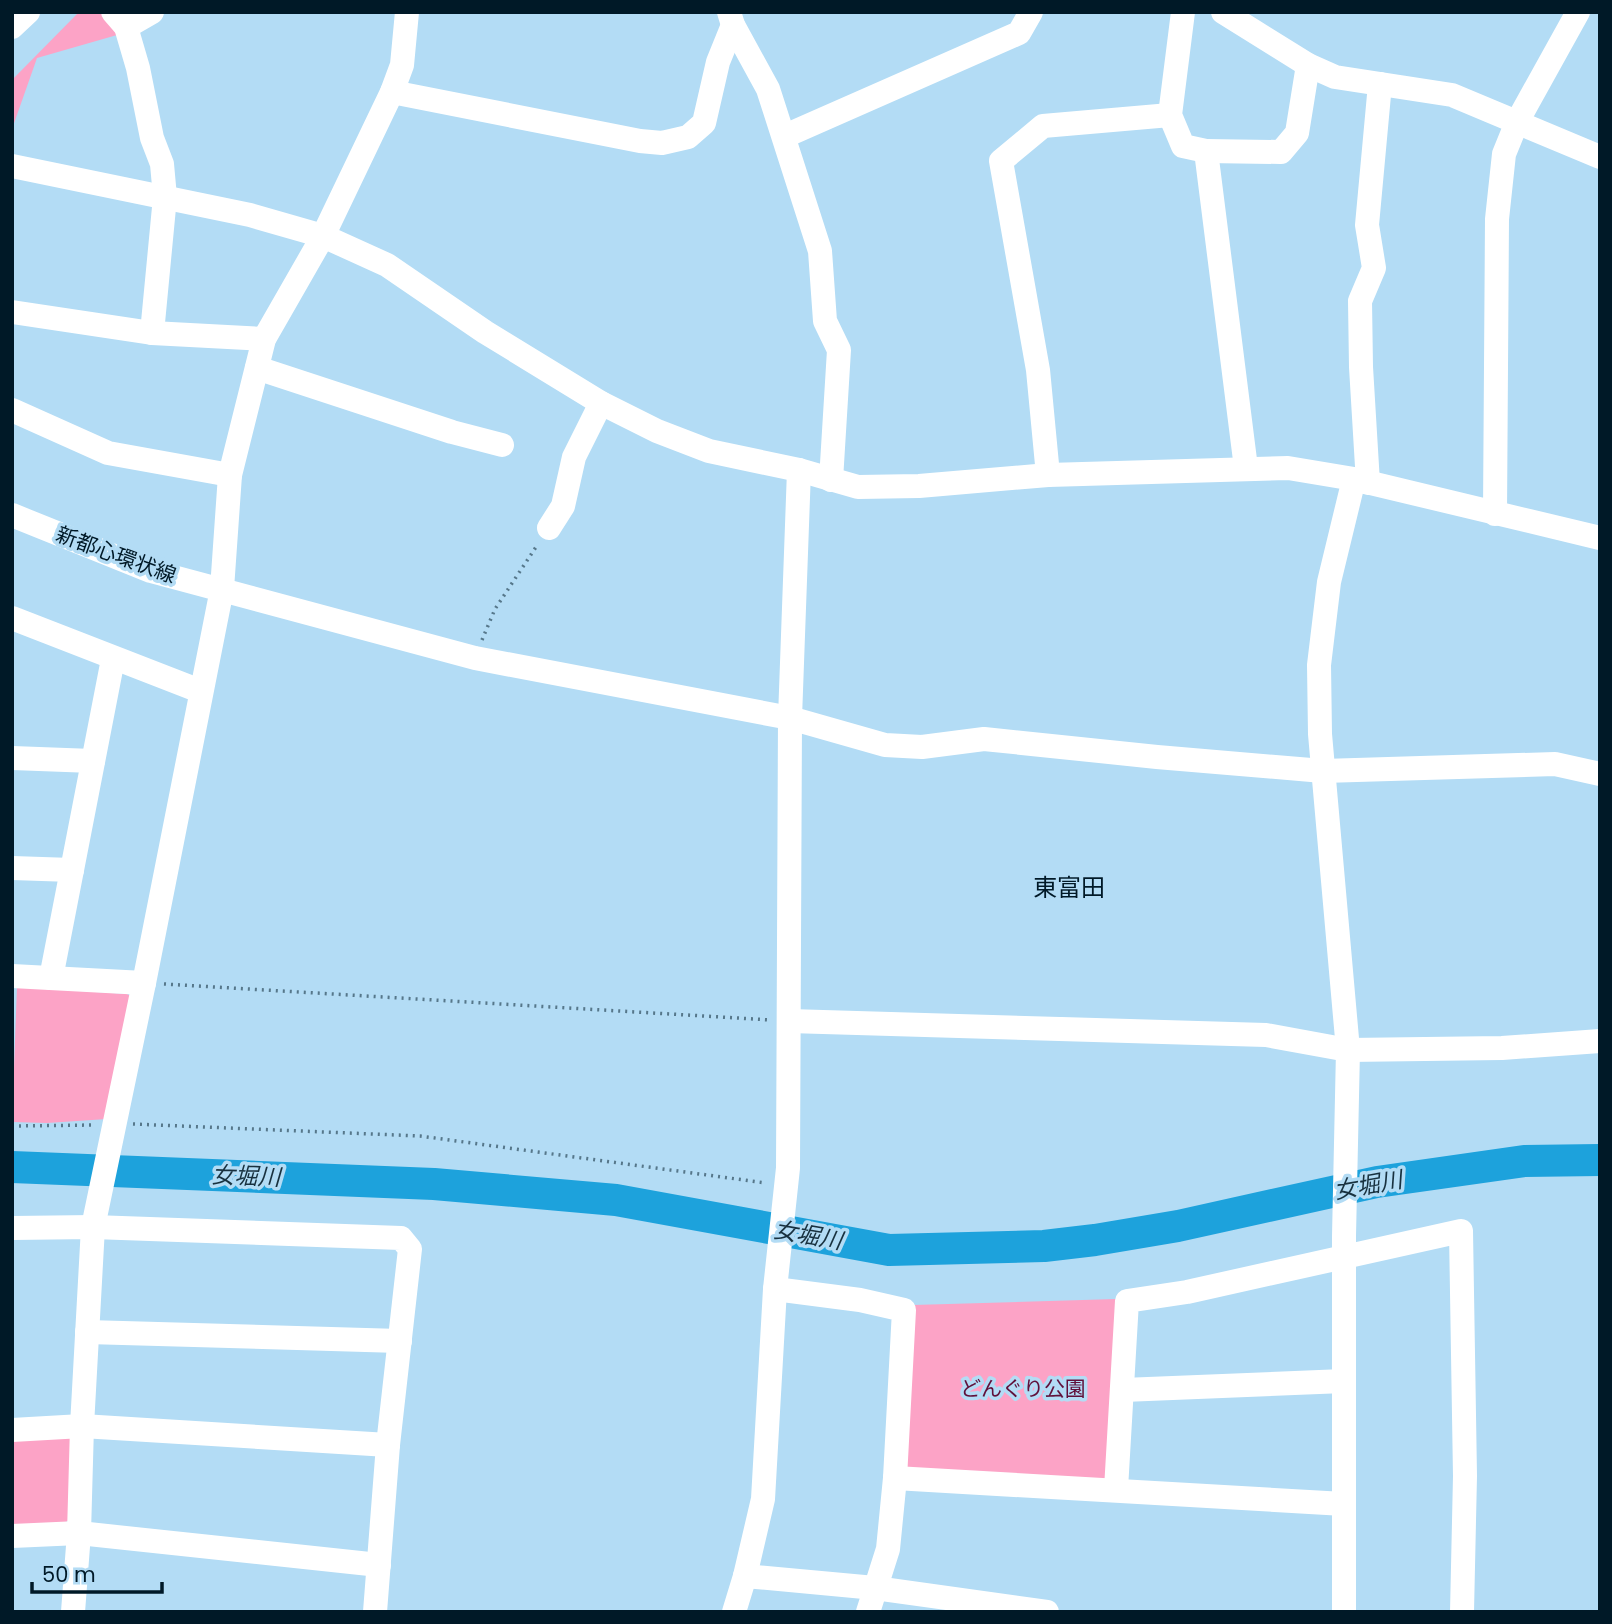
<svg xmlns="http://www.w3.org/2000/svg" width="1612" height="1624" viewBox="0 0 1612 1624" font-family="Poppins,'Noto Sans JP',sans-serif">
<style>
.green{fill:#fca3c6}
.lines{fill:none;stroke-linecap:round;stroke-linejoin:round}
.river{stroke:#1da2dc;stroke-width:32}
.path{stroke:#56778a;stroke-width:3.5;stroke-dasharray:2 5;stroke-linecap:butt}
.minor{stroke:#fff;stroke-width:24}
.labels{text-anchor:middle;stroke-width:7;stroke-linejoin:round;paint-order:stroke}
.street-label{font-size:21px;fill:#001927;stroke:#b3dcf5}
.park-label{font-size:21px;fill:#60103a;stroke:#b3dcf5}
.water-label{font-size:23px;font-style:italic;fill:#18313f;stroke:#b3dcf5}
.quarter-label{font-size:24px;fill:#001927;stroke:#b3dcf5}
</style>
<rect width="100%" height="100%" fill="#b3dcf5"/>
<g class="green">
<polygon points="79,12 103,12 124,33 37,58 12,129 12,80"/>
<polygon points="17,987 127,994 135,999 107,1119 47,1123 12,1122"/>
<polygon points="1116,1299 1107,1476 1103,1482 905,1469 913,1305"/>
<polygon points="65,1435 72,1439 70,1519 62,1525 12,1528 12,1438"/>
</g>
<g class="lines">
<polyline class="river" points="12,1167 434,1184 616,1200 889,1250 1044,1246 1095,1240 1178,1226 1377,1182 1524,1161 1600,1160"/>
<g class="path">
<polyline points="482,640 495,609 538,544"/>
<polyline points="164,984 771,1020"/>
<polyline points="133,1124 420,1136 766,1183"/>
<polyline points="12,1126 94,1125"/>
</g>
<g class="minor">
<polyline points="113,12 126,27 138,68 152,138 162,164 165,197 152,333"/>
<polyline points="729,12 733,25 768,89 820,251 825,321 839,350 831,480"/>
<polyline points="1183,12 1170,115 1183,146 1206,151 1246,468"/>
<polyline points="1223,12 1308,65 1335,77 1452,95 1600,157"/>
<polyline points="12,27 28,12"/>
<polyline points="126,27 152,12"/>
<polyline points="392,92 640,141 662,143 688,137 704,123 718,62 733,25"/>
<polyline points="785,136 1019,33 1031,12"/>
<polyline points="1206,151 1281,152 1297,133 1308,65"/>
<polyline points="12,166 250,215 323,236 387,265 485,332 601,403 657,431 709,451 799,470 858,487 919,486 1048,475 1288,468 1354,479 1600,538"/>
<polyline points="12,312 152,333 264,339"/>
<polyline points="257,368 452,432 502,445"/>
<polyline points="12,410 108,453 230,475"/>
<polyline points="1048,475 1038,370 1001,161 1043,126 1170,115"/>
<polyline points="1368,483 1361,367 1360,301 1374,268 1367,225 1380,84"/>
<polyline points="1495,514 1497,219 1504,154 1517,122 1578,12"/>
<polyline points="12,515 151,571 475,658 790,718 885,745 922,747 984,739 1157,757 1323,771 1555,764 1600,774"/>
<polyline points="549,528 563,506 574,457 601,403"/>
<polyline points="12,618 200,691"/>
<polyline points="12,758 93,761"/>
<polyline points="12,868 72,870"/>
<polyline points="12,976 144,983"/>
<polyline points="51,978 113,659"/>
<polyline points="789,1021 1266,1035 1348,1050 1502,1048 1600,1041"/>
<polyline points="12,1228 93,1227 401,1238 410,1249 388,1445 375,1612"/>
<polyline points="775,1289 860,1300 904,1310 895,1478 888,1549 868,1612"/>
<polyline points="87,1332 400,1341"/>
<polyline points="1123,1390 1344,1381"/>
<polyline points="12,1430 82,1426 388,1445"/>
<polyline points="895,1478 1344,1504"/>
<polyline points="1116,1489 1127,1301 1187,1292 1461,1231 1465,1476 1462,1612"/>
<polyline points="12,1536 79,1533 379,1565"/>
<polyline points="745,1576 875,1588 1047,1612"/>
<polyline points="73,1612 79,1533 82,1426 93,1227 144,983 222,589 230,475 264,339 323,236 392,92 402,65 407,12"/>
<polyline points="734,1612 745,1576 763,1499 775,1289 788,1168 790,718 799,470"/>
<polyline points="1344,1612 1344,1236 1348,1050 1320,734 1319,665 1329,582 1354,479"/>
</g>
</g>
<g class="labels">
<g class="street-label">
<text transform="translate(116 555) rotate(20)" y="7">新都心環状線</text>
</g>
<g class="park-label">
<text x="1023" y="1396">どんぐり公園</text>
</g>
<g class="water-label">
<text transform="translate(246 1176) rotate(2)" y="8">女堀川</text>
<text transform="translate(1368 1185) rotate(-10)" y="8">女堀川</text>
<text transform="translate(808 1235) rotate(10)" y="8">女堀川</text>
</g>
<g class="quarter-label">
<text x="1069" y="896">東富田</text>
</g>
</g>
<rect width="1612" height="1624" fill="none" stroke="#001927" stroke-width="28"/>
<path d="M32 1582v10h130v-10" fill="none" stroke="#001927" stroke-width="3.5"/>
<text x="42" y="1582" font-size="21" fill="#001927" stroke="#b3dcf5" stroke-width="5" paint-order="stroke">50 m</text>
</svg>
